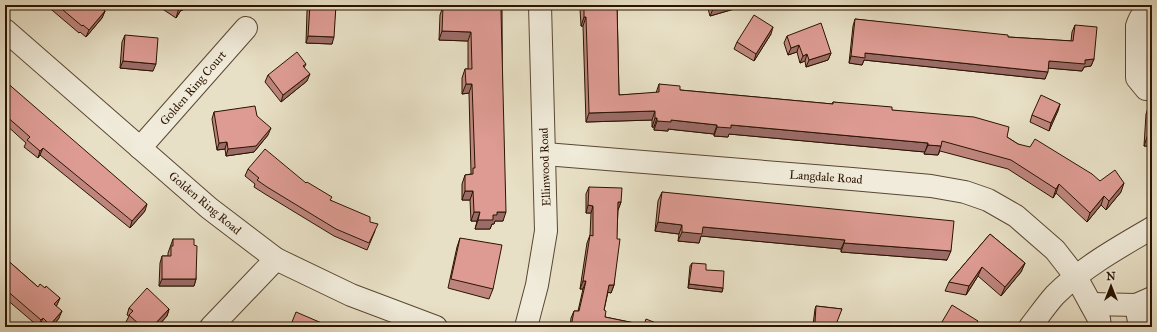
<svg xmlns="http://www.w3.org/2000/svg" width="1157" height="332" viewBox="0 0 1157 332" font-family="'IM FELL Great Primer',serif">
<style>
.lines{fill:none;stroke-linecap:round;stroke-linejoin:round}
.minor-casing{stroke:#5a4732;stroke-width:24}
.minor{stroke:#f0ebda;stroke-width:22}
.wall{fill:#be857e;stroke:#2b1400}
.shaded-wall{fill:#9b6c67;stroke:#2b1400}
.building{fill:#dd9b93;stroke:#2b1400}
.labels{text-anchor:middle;stroke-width:3;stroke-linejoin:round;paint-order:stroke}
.street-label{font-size:12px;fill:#2b1400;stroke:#f0ebda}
</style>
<rect width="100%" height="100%" fill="#e8e0c6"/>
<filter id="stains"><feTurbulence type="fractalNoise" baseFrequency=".005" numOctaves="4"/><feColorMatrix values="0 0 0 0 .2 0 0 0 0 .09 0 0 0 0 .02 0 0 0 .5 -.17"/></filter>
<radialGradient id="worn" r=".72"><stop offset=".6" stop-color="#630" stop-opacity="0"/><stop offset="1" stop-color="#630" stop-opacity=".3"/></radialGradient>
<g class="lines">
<defs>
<g id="minor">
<path d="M 1152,9 C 1143,12 1140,17 1137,26 L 1137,78 L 1146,89 L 1152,89"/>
<polyline points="5,30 209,208 276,259 351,295 436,327"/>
<polyline points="140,148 246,28"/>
<polyline points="545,154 852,179 931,186 965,192 988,200 1016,216 1055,250 1076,277 1099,319 1100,327"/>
<polyline points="1091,304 1136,305 1152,298"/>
<polyline points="1136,305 1140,327"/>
<polyline points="211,327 276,259"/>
<polyline points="526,327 537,285 546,231 540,5"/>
<path d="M 1030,327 C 1038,317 1046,305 1055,295 C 1082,268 1119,247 1152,228"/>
</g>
</defs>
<use href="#minor" class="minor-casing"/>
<use href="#minor" class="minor"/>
</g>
<g class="wall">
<polygon points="46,5 97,5 105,11 102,18 86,37 80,32 79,33"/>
<polygon points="159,5 186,5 182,11 181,10 176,18 158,6"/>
<polygon points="310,5 336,5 332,44 306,43 307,11"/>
<polygon points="459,5 502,5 503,221 495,221 494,224 492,224 490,229 475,229 477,221 471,221 470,200 462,200 462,184 465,175 471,174 471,173 469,93 462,94 462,78 465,69 468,69 468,41 439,40 440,15 443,6 459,7"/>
<polygon points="582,5 617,5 619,95 656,93 659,84 680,90 832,104 833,102 892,110 1007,137 1018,144 1100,181 1121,192 1106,210 1101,205 1087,222 1056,193 1053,198 1008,169 940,151 938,155 924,154 925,152 729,134 728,137 714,136 714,134 668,129 668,131 654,130 654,127 652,127 652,120 586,122 583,26 581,26 580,9"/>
<polygon points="707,5 742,5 741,7 710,16"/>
<polygon points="855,19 1008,37 1071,41 1072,32 1075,25 1094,59 1091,66 1084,67 1082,71 1048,68 1045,79 864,60 862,65 849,63 853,26"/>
<polygon points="771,34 754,61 734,49 737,42"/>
<polygon points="125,35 153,71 120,68 122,42"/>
<polygon points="787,36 831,53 828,60 806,67 805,61 800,63 797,52 788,55 784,43"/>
<polygon points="1152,51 1152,72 1150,72 1150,57"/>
<polygon points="306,64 304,68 307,81 281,102 265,82 268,75"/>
<polygon points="5,81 145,211 130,228 40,155 38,158 24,147 26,143 5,124"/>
<polygon points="1150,102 1152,102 1152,146 1144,146 1146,114"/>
<polygon points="1060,104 1049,131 1030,122 1032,115"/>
<polygon points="214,112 257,116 268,135 254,152 226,156 225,149 217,150 212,119"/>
<polygon points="248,169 306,183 330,200 370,222 375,231 367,250 334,236 265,194 254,187 255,184 245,176"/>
<polygon points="589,187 621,202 618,210 614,285 611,293 608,292 604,310 605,317 644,325 666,327 570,327 571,318 574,311 578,311 583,289 580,289 587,243 590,235 591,213 586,213 586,194"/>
<polygon points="662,192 947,260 841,252 841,249 701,236 699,243 678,241 679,234 655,231 658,201"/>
<polygon points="990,234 1025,263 1021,272 1001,296 978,276 966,295 945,291 949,282"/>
<polygon points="460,238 493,289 489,299 448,288 457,247"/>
<polygon points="173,239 194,245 196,279 194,286 159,286 160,263 162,256 168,256 168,253"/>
<polygon points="5,258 38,287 45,288 60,298 56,306 59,318 52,327 42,327 40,325 39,327 5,298"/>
<polygon points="692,263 723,288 722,292 688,288 690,266"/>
<polygon points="816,306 842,309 813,325 815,309"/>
<polygon points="129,308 169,309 167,316 157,327 132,327 126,322 129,316 127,315"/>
</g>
<g class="shaded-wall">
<polygon points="181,5 182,5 181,10 176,18 179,8"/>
<polygon points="727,5 742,5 741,7 710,16 713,9"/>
<polygon points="105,11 102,18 86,37 89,30"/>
<polygon points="584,17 586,17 583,26 581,26"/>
<polygon points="773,27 771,34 754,61 756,54"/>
<polygon points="442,31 471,32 468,41 439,40"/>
<polygon points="308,36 334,37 332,44 306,43"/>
<polygon points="799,45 797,52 788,55 791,48"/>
<polygon points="831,53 828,60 806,67 809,60"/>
<polygon points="865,53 1048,72 1045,79 864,60 862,65 849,63 851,56"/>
<polygon points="807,54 805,61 800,63 803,56"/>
<polygon points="1094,59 1091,66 1084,67 1082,71 1047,68 1049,61 1085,60"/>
<polygon points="123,61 156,64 153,71 120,68"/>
<polygon points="1152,65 1152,72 1150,72"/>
<polygon points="310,74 307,81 281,102 283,95"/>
<polygon points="466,84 472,84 469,93 462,94"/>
<polygon points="1060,104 1058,111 1049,131 1051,123"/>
<polygon points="655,111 652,120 586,122 589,113"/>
<polygon points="655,118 657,118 654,127 652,127"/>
<polygon points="671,120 717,125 714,134 668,129 668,131 654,130 657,121"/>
<polygon points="731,125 928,143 925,152 729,134 728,137 714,136 717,127"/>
<polygon points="271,128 268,135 254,152 226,156 228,149"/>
<polygon points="1148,134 1152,134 1152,146 1144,146"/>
<polygon points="227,142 225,149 217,150 219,143"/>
<polygon points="928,145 941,146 938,155 924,154"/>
<polygon points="43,148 40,155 38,158 40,151"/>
<polygon points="1124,183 1121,192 1106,210 1109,201"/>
<polygon points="1059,184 1056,193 1053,198 1056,189"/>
<polygon points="465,191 473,191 470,200 462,200"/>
<polygon points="1104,196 1101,205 1087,222 1090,213"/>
<polygon points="618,202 621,202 618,210 615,210"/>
<polygon points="147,204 145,211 130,228 132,221"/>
<polygon points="588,205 593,206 591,213 586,213"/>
<polygon points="474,212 480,212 477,221 471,221"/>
<polygon points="497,212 506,212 503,221 495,221 494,224 492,224 490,229 475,229 478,220 493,215"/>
<polygon points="658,222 682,225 679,234 655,231"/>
<polygon points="703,227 845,240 841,249 701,236 699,243 678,241 682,232"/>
<polygon points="844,243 951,251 947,260 841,252"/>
<polygon points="1025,263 1021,272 1001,296 1005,287"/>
<polygon points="982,267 978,276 966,295 969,286"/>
<polygon points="162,279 196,279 194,286 159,286"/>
<polygon points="583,281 586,281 583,289 580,289"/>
<polygon points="689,284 723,288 722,292 688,288"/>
<polygon points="609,285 614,285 611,293 607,292"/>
<polygon points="60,298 57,305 52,312 54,304"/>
<polygon points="169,309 167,316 157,327 152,327"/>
<polygon points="62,311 59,318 52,327 50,327 50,325"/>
<polygon points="43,318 40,325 39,327 41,320"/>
</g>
<g class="building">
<polygon points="57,5 97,5 105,11 89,30 83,25 82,26"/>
<polygon points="175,5 181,5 179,8"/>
<polygon points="310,5 336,5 334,37 308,36"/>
<polygon points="463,5 502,5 501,11 506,212 497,212 497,215 493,215 493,220 478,220 480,212 474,212 473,191 465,191 465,175 473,174 473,168 475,168 472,84 466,84 465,69 472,69 471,32 442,31 443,6 463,7"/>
<polygon points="584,5 617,5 619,95 659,92 659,84 680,86 680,90 833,104 833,102 892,107 892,110 974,117 1009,127 1007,137 1018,144 1030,147 1035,139 1092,174 1100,181 1115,170 1124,183 1109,201 1104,196 1090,213 1059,184 1056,189 1011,160 942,141 941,146 928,145 928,143 731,125 731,128 717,127 717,125 671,120 671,122 657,121 657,118 655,118 655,111 589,113 586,17 584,17"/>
<polygon points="711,5 727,5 713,9"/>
<polygon points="754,15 773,27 756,54 737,42"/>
<polygon points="855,19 1008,35 1008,37 1073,41 1075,25 1097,27 1094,59 1085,60 1085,64 1049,61 1048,72 865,53 865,58 851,56"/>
<polygon points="821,23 831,53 809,60 807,54 803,56 799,45 791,48 787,36"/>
<polygon points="125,35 158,38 156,64 123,61"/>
<polygon points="297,52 306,64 303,66 310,74 283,95 268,75"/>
<polygon points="5,81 147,204 132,221 43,148 40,151 27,140 30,137 5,115"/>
<polygon points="1041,95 1060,104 1051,123 1032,115"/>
<polygon points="1150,102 1152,102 1152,134 1148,134"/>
<polygon points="255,106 257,116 271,128 256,146 228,149 227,142 219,143 214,112"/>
<polygon points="265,149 306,183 307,182 332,197 330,200 370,217 370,222 378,224 369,243 336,229 267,187 257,180 259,178 248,169"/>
<polygon points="589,187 622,188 621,202 618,202 617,239 620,239 614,285 609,285 604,310 606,311 605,317 644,325 646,319 666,327 571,327 574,311 579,311 586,281 583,281 590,235 593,236 593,206 588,205"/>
<polygon points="662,192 954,221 951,251 844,243 845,240 703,227 702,234 682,232 682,225 658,222"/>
<polygon points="990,234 1025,263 1005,287 982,267 969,286 949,282"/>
<polygon points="460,238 502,245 493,289 451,279"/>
<polygon points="173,239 194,239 194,245 197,246 196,279 162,279 162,256 171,256 171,246 173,246"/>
<polygon points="5,258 38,287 40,284 45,288 46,286 60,298 54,304 62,311 50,325 43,318 41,320 5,289"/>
<polygon points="692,263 706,264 706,270 724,271 723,288 689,284"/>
<polygon points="147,288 169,309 152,327 142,327 129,315 133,311 129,308"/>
<polygon points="952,305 978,321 974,327 939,327"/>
<polygon points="816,306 842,309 835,327 812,327 815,322"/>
<polygon points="296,312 331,327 290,327"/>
</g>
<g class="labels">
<g class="street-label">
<text transform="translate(193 88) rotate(-49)" y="4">Golden Ring Court</text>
<text transform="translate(545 167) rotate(-92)" y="4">Ellinwood Road</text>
<text transform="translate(826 177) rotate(4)" y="4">Langdale Road</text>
<text transform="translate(205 203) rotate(40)" y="4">Golden Ring Road</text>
</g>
</g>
<rect width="1157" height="332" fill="none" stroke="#e8e0c6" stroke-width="20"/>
<rect x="6" y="6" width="1145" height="320" fill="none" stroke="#2b1400" stroke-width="2"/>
<rect x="10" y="10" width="1137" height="312" fill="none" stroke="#2b1400"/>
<g transform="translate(1111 286)" stroke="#f0ebda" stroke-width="3" paint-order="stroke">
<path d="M0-3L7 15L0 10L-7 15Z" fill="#2b1400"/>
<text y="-6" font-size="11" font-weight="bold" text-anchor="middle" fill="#2b1400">N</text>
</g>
<rect width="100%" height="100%" filter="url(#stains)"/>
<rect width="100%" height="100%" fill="url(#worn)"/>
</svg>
